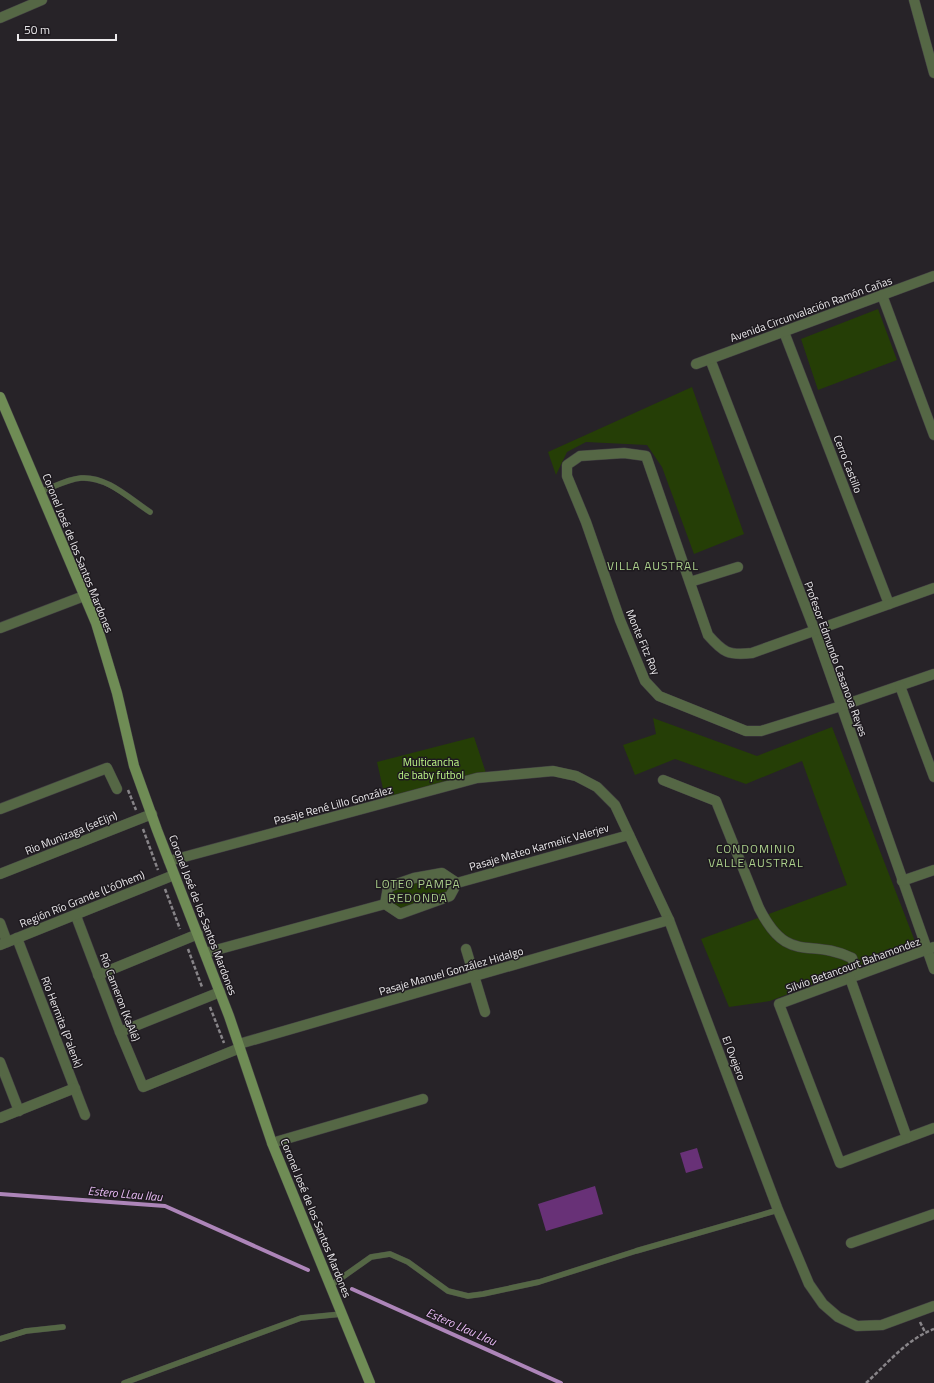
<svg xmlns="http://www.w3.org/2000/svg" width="934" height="1383" viewBox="0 0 934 1383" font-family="'Titillium Web',sans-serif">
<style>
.green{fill:#253e06}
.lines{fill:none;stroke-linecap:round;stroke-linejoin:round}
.stream{stroke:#ad85b9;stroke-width:4}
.building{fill:#683177}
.lane-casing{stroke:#423f43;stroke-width:6}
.street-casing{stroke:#423f43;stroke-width:11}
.secondary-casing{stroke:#423f43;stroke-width:11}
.path{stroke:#888589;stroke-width:2.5;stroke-dasharray:4 2;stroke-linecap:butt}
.lane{stroke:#556745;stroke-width:5.5}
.street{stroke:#556745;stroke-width:10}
.secondary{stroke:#6f8c55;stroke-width:10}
.labels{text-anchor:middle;stroke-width:3;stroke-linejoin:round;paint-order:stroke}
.street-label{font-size:11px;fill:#ebe9ec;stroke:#1e1a1f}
.park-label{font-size:11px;fill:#bff989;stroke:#1e1a1f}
.neighbourhood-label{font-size:12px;letter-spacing:1px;fill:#abcf8b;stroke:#1e1a1f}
.water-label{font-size:12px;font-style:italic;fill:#eabcf7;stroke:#1e1a1f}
</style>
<rect width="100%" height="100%" fill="#272328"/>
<g class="green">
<polygon points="878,309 897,360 818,390 801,339"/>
<polygon points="692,387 744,534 694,554 662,467 647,445 586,442 567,452 556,475 548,452"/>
<polygon points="653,718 757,756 832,727 916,944 770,1001 729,1007 701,939 847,885 802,761 746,784 675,759 635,775 623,745 656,734"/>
<polygon points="474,737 486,773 386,802 377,762"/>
<path d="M 437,876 C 444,879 447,883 449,890 L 445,895 L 400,909 L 395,907 L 390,898 L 394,890 Z"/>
</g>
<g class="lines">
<g class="stream">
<polyline points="0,1194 165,1206 308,1270"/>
<polyline points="352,1289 561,1383"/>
</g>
</g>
<g class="building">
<polygon points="697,1148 703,1168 686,1173 680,1153"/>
<polygon points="595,1186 603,1214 546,1231 538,1204"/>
</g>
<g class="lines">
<defs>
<g id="lane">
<path d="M 40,492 C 53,487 68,479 81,478 C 107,476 130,499 150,512"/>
<polyline points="330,1286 371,1257 390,1254 408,1262 448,1291 468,1296 483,1294 539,1282 636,1251 778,1210"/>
<polyline points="0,1339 26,1331 63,1327"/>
<polyline points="124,1383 301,1318 342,1314"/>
</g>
<g id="street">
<polyline points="914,0 934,73"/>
<polyline points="0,18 42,0"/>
<polyline points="882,295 934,435"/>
<polyline points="784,332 889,604"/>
<polyline points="710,359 815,631 934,969"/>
<polyline points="696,364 934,276"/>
<polyline points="690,582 738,567"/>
<path d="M 934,588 L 752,653 C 728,656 723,652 708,635 L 646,456 L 624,453 L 580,456 L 567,465 L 567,476 L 586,522 L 620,620 L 645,681 L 659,696 L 746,731 L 761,731 L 841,706 L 934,674"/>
<polyline points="0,628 84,596"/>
<polyline points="900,686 934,777"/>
<path d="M 663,780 L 716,801 L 759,908 C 788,966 809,937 852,958 L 858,975"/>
<polyline points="0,809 107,768 117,789"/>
<polyline points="169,861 477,778 553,771 576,776 597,787 615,805 669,920 778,1210 809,1284 823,1304 838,1317 857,1326 882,1325 934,1306"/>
<polyline points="0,874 152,814"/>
<polyline points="902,881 934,870"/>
<polyline points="457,883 450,896 400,914 385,904 388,887 414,878 442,873 457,883 629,835"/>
<polyline points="76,916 120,1032 143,1087 240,1048"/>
<polyline points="0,923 7,942"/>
<polyline points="17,938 85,1115"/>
<polyline points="0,945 174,875"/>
<polyline points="934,947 779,1004 840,1163 934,1128"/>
<polyline points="466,949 485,1012"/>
<polyline points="205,953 385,904"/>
<polyline points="98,975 198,934"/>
<polyline points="850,978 907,1138"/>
<polyline points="120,1032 220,992"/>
<polyline points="239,1044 669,920"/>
<polyline points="0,1062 19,1111"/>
<polyline points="0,1118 75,1088"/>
<polyline points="272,1143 423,1099"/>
<polyline points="851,1243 934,1214"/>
</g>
<polyline id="secondary" points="0,397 96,623 117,693 134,766 157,830 229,1016 272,1143 370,1383"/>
</defs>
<use href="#lane" class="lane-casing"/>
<use href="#street" class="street-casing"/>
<use href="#secondary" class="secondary-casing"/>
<g class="path">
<polyline points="128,790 136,810"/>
<polyline points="143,829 158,870"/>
<polyline points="165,889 180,929"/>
<polyline points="188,949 202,987"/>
<polyline points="210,1007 224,1043"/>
<polyline points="920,1322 925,1332"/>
<path d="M 866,1383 C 887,1364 907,1339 934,1329"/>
</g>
<use href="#lane" class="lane"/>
<use href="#street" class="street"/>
<use href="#secondary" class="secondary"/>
</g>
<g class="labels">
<g class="street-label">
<text transform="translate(811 309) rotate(-20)" y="4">Avenida Circunvalación Ramón Cañas</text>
<text transform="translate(848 464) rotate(69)" y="4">Cerro Castillo</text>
<text transform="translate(78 553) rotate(68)" y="4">Coronel José de los Santos Mardones</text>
<text transform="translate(643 642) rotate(67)" y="4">Monte Fitz Roy</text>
<text transform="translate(836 659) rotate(70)" y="4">Profesor Edmundo Casanova Reyes</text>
<text transform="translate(333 805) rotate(-15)" y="4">Pasaje René Lillo González</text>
<text transform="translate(71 833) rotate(-22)" y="4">Rio Munizaga (seEljn)</text>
<text transform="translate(539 847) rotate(-16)" y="4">Pasaje Mateo Karmelic Valerjev</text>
<text transform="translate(82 899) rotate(-22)" y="4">Región Río Grande (L'óOhem)</text>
<text transform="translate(203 915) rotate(69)" y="4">Coronel José de los Santos Mardones</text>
<text transform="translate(853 965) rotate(-20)" y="4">Silvio Betancourt Bahamondez</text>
<text transform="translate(451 971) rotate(-16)" y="4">Pasaje Manuel González Hidalgo</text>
<text transform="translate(120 997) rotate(69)" y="4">Río Cameron (KaAlé)</text>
<text transform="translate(62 1022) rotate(69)" y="4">Río Hermita (P'alenk)</text>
<text transform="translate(734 1058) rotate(69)" y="4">El Ovejero</text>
<text transform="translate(316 1218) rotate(68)" y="4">Coronel José de los Santos Mardones</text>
</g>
<g class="park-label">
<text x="431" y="766">Multicancha<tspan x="431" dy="13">de baby futbol</tspan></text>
</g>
<g class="neighbourhood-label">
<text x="653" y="570">VILLA AUSTRAL</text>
<text x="756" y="853">CONDOMINIO<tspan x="756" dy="14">VALLE AUSTRAL</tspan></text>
<text x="418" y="888">LOTEO PAMPA<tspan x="418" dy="14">REDONDA</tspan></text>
</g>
<g class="water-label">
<text transform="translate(125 1194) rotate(5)" y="4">Estero LLau llau</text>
<text transform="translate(461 1327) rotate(24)" y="4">Estero Llau Llau</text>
</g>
</g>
<path d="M18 34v6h98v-6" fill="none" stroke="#ebe9ec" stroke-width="2"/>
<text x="24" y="34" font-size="12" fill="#ebe9ec" stroke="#1e1a1f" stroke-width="3" paint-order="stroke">50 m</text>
</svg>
